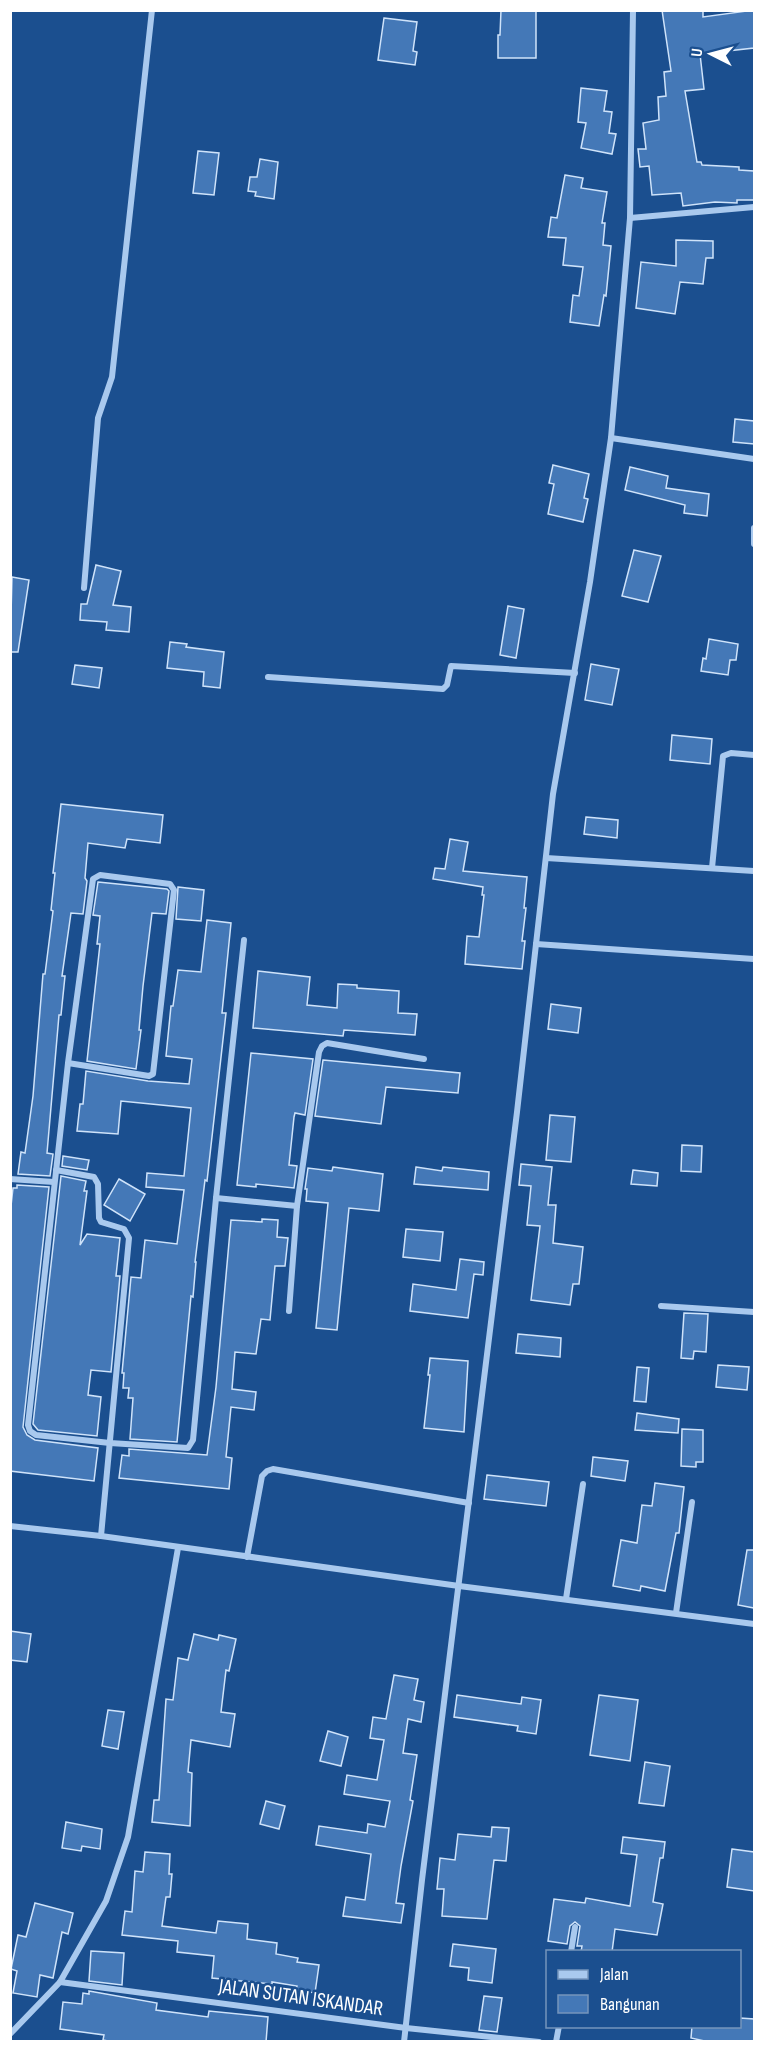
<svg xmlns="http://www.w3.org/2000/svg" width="765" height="2052" viewBox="0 0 765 2052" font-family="'Sofia Sans Condensed',sans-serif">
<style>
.building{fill:#4478b7;stroke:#cfe3fa;stroke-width:1.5}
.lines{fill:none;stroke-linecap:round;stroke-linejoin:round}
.minor{stroke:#a9c9ee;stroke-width:6}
.labels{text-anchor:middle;stroke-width:5;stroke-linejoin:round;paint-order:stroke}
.street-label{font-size:21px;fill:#fff;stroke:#1b4f8f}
</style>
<rect width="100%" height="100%" fill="#1b4f8f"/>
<g class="building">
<polygon points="501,10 536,10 536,58 498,58 498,35 500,35"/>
<polygon points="662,10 703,10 703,17 754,10 754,48 700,54 704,89 685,91 697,162 701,162 702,165 739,167 739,170 754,171 754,200 737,200 737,203 715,202 683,206 681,193 652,195 649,166 640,167 638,149 646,149 643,123 659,120 658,97 666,96 664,72 671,71"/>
<polygon points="384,18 417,22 413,51 417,52 415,65 378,60"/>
<polygon points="581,88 607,91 604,111 612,112 609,133 616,134 612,154 581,148 586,123 578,122"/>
<polygon points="198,151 219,153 214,195 193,193"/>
<polygon points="260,159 278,162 274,199 255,196 256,192 248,191 250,177 257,177"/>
<polygon points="565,175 583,178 581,188 607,192 602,223 605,223 603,245 611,246 606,296 604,295 599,326 570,322 573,295 579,296 583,267 563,265 566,238 548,237 551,217 557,218"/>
<polygon points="676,240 713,241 713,258 706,258 703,284 680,282 675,314 636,308 641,262 676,266"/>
<polygon points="735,419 754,421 754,444 733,442"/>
<polygon points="553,465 589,474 584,498 588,499 583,522 548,514 554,484 549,483"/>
<polygon points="630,467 668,476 666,488 709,494 707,516 684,513 685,505 625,490"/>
<polygon points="634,550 661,556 648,602 622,596"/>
<polygon points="96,565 121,571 113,605 131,607 129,632 106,630 107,622 80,620 81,604 87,604"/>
<polygon points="12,577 29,580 18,652 10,652"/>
<polygon points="508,606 524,609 516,658 500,655"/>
<polygon points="709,639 738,644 736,660 730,660 728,675 701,671 703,658 706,659"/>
<polygon points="170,642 187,644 186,647 224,652 220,688 203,686 204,672 167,668"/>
<polygon points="591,664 619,669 612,705 585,700"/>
<polygon points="75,665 102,668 99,688 72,684"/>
<polygon points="672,735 712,739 710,764 670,760"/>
<polygon points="61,804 163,815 160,843 127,839 125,848 88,843 85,878 87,881 83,914 71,913 62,976 65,976 61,1015 59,1015 47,1153 53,1154 50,1176 18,1174 21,1152 25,1153 33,1096 43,974 45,974 53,911 51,910 55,873 53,873"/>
<polygon points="586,817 618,820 617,838 584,834"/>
<polygon points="450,839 468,842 463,871 527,877 524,908 526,908 522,941 525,941 522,969 465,964 467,936 479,937 484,895 482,895 483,887 433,879 435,868 445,869"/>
<polygon points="98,882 167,889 169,891 166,914 152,913 143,986 139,1030 141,1030 136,1069 87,1061 100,944 97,944 100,916 93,915"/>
<polygon points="178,887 204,890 201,921 176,919"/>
<polygon points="207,920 231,923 222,1013 226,1013 207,1181 205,1180 195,1262 196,1262 193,1297 191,1296 177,1442 130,1439 133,1398 128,1398 129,1388 123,1388 124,1373 122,1373 131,1277 141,1278 145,1240 177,1244 184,1190 146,1187 147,1173 184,1176 191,1108 121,1101 118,1134 77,1131 80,1104 83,1104 86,1071 148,1081 189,1084 192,1059 166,1056 171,1006 173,1006 178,970 201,972"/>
<polygon points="258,971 310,977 307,1005 337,1008 338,984 357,985 357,988 399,991 398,1013 417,1014 415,1035 344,1030 343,1036 253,1028"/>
<polygon points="551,1004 581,1008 578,1033 548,1029"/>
<polygon points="251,1053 313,1059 305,1115 295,1113 294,1117 289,1165 297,1166 294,1188 256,1184 256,1187 237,1185"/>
<polygon points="323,1060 460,1073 458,1093 386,1087 381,1124 315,1116"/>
<polygon points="550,1115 575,1117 571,1162 546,1160"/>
<polygon points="682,1145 702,1146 701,1172 681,1171"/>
<polygon points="63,1156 89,1160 87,1170 62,1166"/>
<polygon points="521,1164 552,1167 548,1205 556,1205 553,1243 583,1247 579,1284 573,1284 570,1305 531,1300 540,1226 527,1225 531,1186 519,1185"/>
<polygon points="333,1167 383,1174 379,1211 349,1208 337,1330 316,1328 328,1203 306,1201 307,1189 305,1189 308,1168 332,1171"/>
<polygon points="416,1167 442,1171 443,1167 489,1172 488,1190 414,1184"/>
<polygon points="633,1170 658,1173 657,1186 631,1184"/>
<polygon points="61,1176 86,1181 84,1191 87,1191 80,1245 87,1234 120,1238 116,1276 120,1276 111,1372 91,1370 88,1395 101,1397 97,1436 38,1430 33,1424"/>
<polygon points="119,1179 145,1194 130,1221 104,1205"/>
<polygon points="17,1185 49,1187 23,1427 27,1435 35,1440 98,1448 94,1481 10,1471 10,1215 13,1188 17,1188"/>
<polygon points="262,1219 278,1220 277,1237 288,1238 285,1266 275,1266 270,1320 261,1319 256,1354 235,1352 232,1389 256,1392 254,1410 231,1407 226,1457 232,1458 229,1489 119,1478 122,1455 129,1456 129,1449 207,1455 216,1387 231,1220 262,1222"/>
<polygon points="406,1229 443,1232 440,1261 403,1257"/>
<polygon points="460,1259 484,1262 483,1275 474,1274 468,1318 410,1311 413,1284 456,1290"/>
<polygon points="684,1313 708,1314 706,1352 694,1351 693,1359 681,1358"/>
<polygon points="518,1334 561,1338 560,1357 516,1353"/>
<polygon points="430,1358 468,1361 464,1432 424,1428 430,1375 428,1375"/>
<polygon points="718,1365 749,1367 747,1390 716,1387"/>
<polygon points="637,1367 649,1368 646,1402 634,1401"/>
<polygon points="637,1413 679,1419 678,1433 635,1430"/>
<polygon points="682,1429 703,1430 703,1462 696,1462 696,1467 681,1466"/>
<polygon points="593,1457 628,1461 625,1481 591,1476"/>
<polygon points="487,1475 549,1482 546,1506 484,1499"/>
<polygon points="655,1483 684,1487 679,1533 676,1533 665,1591 641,1586 640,1591 613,1586 621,1540 637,1543 642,1505 652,1506"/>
<polygon points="747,1550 754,1550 754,1608 738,1605"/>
<polygon points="10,1631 31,1634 27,1662 10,1660"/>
<polygon points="194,1634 218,1640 219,1635 236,1639 229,1671 226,1670 221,1712 235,1714 230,1747 191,1740 188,1772 192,1773 190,1826 152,1822 154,1800 159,1800 166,1699 173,1700 178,1658 188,1660"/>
<polygon points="394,1675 418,1679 414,1700 424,1702 421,1722 408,1719 403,1753 417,1755 410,1800 413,1801 401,1866 396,1903 404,1904 401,1923 343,1916 346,1897 365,1900 371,1854 316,1845 319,1826 367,1833 368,1824 385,1827 390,1801 344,1794 347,1775 377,1780 384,1740 370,1738 373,1717 386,1719"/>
<polygon points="457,1695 521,1704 522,1697 541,1700 536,1734 517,1731 518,1726 454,1717"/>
<polygon points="599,1695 638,1700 630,1761 590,1755"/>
<polygon points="108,1710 124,1712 118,1749 102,1746"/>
<polygon points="328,1731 348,1737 341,1766 320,1761"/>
<polygon points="645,1762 670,1766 664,1806 639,1803"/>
<polygon points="266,1801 285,1806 279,1829 260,1824"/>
<polygon points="66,1822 102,1829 100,1849 82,1846 81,1851 62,1848"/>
<polygon points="492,1827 509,1828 506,1861 494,1860 487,1919 442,1916 444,1889 437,1889 440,1858 455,1860 458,1834 491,1837"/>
<polygon points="623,1837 665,1842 663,1858 660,1858 653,1902 663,1904 657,1935 615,1929 612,1952 581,1952 582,1946 577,1946 580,1926 575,1922 570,1926 567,1944 548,1941 554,1899 585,1903 586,1898 630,1906 637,1855 621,1853"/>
<polygon points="732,1849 754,1852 754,1891 727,1887"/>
<polygon points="145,1852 170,1854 169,1874 172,1874 170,1897 166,1897 162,1926 216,1933 218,1921 248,1924 247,1939 277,1943 276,1954 298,1958 297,1962 319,1965 315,1993 296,1990 297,1986 272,1982 272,1984 212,1978 214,1956 177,1952 178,1941 122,1935 125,1911 132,1912 135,1871 143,1872"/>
<polygon points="35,1903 73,1913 68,1934 62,1932 53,1978 40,1975 37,1997 13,1993 17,1971 11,1969 18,1935 26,1937"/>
<polygon points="453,1944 496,1949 492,1983 468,1980 469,1968 450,1966"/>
<polygon points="91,1951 124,1953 122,1985 89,1981"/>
<polygon points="89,1991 157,2003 156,2010 208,2017 209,2011 268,2017 266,2042 113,2042 103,2040 104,2035 60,2029 63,2002 82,2004 83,1993 89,1994"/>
<polygon points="484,1996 502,1998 497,2032 479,2030"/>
<polygon points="740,2018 754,2019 754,2042 709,2042 691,2038 692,2026 740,2026"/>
</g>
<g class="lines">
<g class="minor">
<polyline points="630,218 754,207"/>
<polyline points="611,438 754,459"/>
<polyline points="754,528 754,544"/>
<polyline points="84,588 98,418 112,377 152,10"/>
<polyline points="268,677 443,689 447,685 451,666 575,673"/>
<polyline points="546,858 754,871"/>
<polyline points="712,868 723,756 731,753 754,755"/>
<polyline points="536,944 754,959"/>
<polyline points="68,1063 149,1076 153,1074 174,890 170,884 100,875 93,879 68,1063 28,1425 30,1431 36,1435 110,1443 188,1448 193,1440 216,1198 244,940"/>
<polyline points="56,1170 94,1177 98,1184 99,1218 101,1222 124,1229 129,1238 101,1536"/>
<polyline points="10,1179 54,1182"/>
<polyline points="216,1198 297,1206"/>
<polyline points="661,1306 754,1312"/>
<polyline points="289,1311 297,1206 319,1052 322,1046 327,1043 424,1059"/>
<polyline points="10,1526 101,1536 459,1586 754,1624"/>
<polyline points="247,1557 262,1476 267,1471 273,1469 469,1503"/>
<polyline points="566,1599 583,1484"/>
<polyline points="676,1613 692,1502"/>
<polyline points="571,1952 575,1927"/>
<polyline points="60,1982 406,2028 539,2042"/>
<polyline points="10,2034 60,1982 106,1901 128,1837 178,1548"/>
<polyline points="404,2042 422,1880 517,1112 553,794 590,582 611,438 630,218 633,10"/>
<polyline points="556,2042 559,2026"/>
</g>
</g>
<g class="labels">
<g class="street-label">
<text transform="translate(301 1997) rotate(8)" y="7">JALAN SUTAN ISKANDAR</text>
</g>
</g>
<rect width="765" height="2052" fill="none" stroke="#ffffff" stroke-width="24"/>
<rect x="546" y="1950" width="195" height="78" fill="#1b4f8f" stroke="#7695bc" stroke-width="1.5"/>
<rect x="558" y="1970" width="30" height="9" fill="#a9c9ee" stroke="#7695bc" stroke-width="1.5"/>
<text x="600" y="1980" font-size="18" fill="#ffffff">Jalan</text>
<rect x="558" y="1995" width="30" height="18" fill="#4478b7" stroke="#7695bc" stroke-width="1.5"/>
<text x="600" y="2010" font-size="18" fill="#ffffff">Bangunan</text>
<g transform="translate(711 54) rotate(276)" stroke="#1b4f8f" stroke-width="4.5" paint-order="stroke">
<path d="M0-4.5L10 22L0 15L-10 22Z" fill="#ffffff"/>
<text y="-9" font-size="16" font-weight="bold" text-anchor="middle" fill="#ffffff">U</text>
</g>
</svg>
